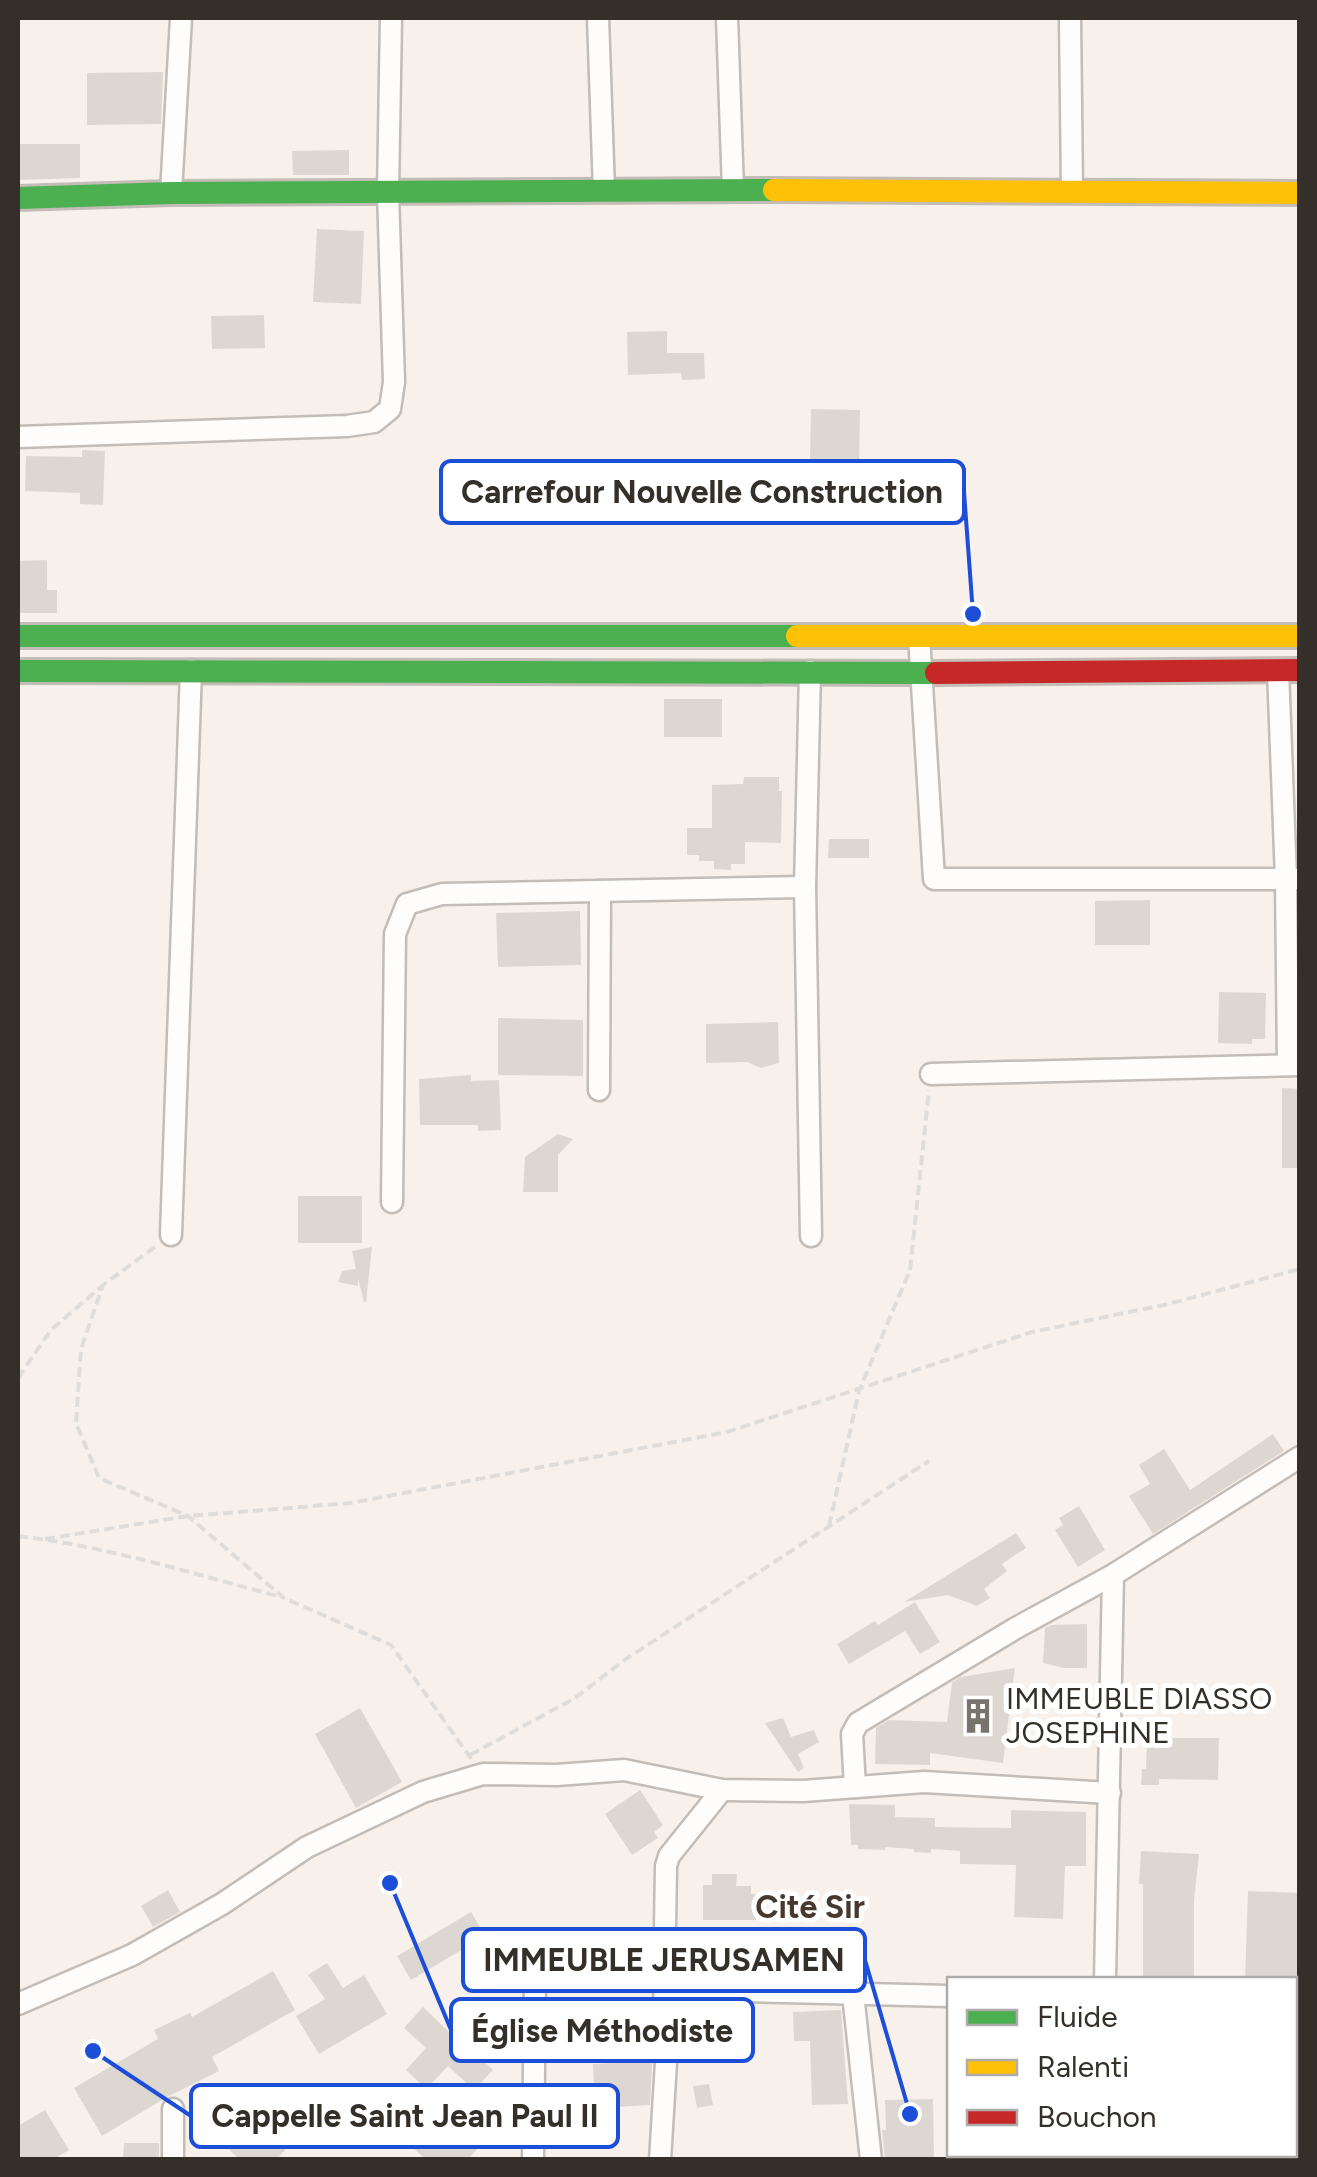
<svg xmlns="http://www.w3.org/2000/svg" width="1317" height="2177" viewBox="0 0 1317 2177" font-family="Figtree,sans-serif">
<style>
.building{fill:#ddd7d2}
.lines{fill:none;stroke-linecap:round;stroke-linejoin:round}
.street-casing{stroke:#c3bcb7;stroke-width:25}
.fast-casing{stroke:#c3bcb7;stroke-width:28}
.slow-casing{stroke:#c3bcb7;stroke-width:28}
.jam-casing{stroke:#c3bcb7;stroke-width:28}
.path{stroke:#dfdddb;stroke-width:4;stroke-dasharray:10 5;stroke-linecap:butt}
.street{stroke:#fefdfc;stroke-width:20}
.fast{stroke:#4caf50;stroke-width:22}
.slow{stroke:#ffc107;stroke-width:22}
.jam{stroke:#c62828;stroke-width:22}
.labels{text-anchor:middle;stroke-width:10;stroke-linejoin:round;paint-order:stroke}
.poi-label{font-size:30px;fill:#352f2a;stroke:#fff;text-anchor:start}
.neighbourhood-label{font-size:32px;font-weight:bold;fill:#463a30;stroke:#fff}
.leader{fill:none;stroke:#1d4ed8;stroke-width:4}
.callout-dot{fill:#1d4ed8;stroke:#fff;stroke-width:4}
.callout{fill:#fff;stroke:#1d4ed8;stroke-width:4}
.callout-label{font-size:32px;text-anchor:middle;font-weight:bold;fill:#352f2a}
</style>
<rect width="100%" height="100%" fill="#f8f1eb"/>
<g class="building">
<polygon points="163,72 161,124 87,125 87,73"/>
<polygon points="18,144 80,144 80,178 18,180"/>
<polygon points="349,150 349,175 293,175 292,151"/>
<polygon points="317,229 364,231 361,304 313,302"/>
<polygon points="264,315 265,348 212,349 211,316"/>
<polygon points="667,331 667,353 704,353 705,379 682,380 681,373 628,375 627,332"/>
<polygon points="811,409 860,410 859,468 845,468 845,460 810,460"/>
<polygon points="82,450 105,451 103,505 80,504 80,493 25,491 26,456 82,457"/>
<polygon points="47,560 47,590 57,590 57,613 18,613 18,561"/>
<rect x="664" y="699" width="58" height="38"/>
<polygon points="744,777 779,777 779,791 782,791 781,843 745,842 745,864 731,864 731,870 714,869 714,861 699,861 699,855 687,855 687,828 712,828 712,785 743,784"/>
<polygon points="829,839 869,839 869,858 828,858"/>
<polygon points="1150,900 1150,945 1095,945 1095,901"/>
<polygon points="580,911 581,965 498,967 496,913"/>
<polygon points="1219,992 1266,993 1265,1039 1252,1039 1252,1044 1218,1043"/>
<polygon points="498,1018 583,1020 583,1076 498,1075"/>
<polygon points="778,1022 779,1063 761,1068 747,1062 706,1063 706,1024"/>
<polygon points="471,1075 471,1081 499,1080 501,1130 478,1131 478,1125 420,1125 419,1079"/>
<polygon points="1282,1088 1300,1089 1300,1168 1282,1168"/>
<polygon points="558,1134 573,1139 558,1155 558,1192 523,1192 525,1157"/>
<rect x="298" y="1196" width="64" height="47"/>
<polygon points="372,1247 366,1302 364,1302 358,1279 358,1286 338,1282 342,1271 356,1269 352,1251"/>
<polygon points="1273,1434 1284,1451 1153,1534 1129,1496 1150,1484 1139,1465 1164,1449 1190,1490"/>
<polygon points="1079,1506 1105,1550 1078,1567 1055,1530 1063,1525 1059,1518"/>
<polygon points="1016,1533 1026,1548 1002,1564 1007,1571 984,1589 990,1598 977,1606 948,1595 904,1602"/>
<polygon points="915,1602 940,1642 920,1654 905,1631 849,1664 837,1644 875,1621 878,1625"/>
<polygon points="1087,1624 1087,1668 1064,1668 1043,1663 1045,1628 1051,1625"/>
<polygon points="1015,1668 1003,1763 930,1753 930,1765 875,1764 876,1728 889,1720 947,1722 952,1682 961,1677"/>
<polygon points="360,1708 402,1782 356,1808 315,1734"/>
<polygon points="783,1718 791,1737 814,1730 819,1742 798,1754 804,1768 798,1772 765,1723"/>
<polygon points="1147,1738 1219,1738 1218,1780 1159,1779 1159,1785 1141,1785 1142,1769 1146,1769"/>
<polygon points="640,1790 663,1825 654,1832 658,1838 632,1855 605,1814"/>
<polygon points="849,1804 895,1805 895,1817 935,1818 935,1827 1011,1828 1011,1810 1086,1812 1086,1866 1065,1866 1063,1919 1014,1917 1016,1865 960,1864 960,1851 931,1849 931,1853 914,1852 914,1849 885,1847 885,1850 858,1849 858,1845 851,1845"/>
<polygon points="1141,1851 1199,1854 1194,1900 1194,1978 1143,1978 1143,1884 1139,1884"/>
<polygon points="712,1874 737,1874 736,1886 751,1886 751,1894 756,1894 756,1920 703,1920 703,1885 712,1885"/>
<polygon points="168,1890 180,1912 153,1927 141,1906"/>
<polygon points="1248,1891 1300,1893 1300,1980 1245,1980"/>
<polygon points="471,1912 485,1936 411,1980 397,1956"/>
<polygon points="327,1963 343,1988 364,1975 387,2014 319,2054 296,2016 325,1999 308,1975"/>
<polygon points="273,1971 295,2010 212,2057 219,2071 167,2097 102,2136 74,2088 158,2039 154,2030 190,2013 192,2017"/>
<polygon points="423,2007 450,2033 475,2007 495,2025 472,2050 493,2070 474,2090 448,2066 426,2089 406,2070 426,2048 404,2028"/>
<polygon points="841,2010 848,2104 812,2105 810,2041 794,2041 793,2012"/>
<polygon points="652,2061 650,2105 595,2108 593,2064"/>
<polygon points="709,2084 713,2105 697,2108 693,2086"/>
<polygon points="933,2099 934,2160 885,2160 882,2130 886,2130 885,2100"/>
<polygon points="45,2110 69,2150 52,2160 18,2160 18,2126"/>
<polygon points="283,2112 303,2130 276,2160 240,2160 212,2133 231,2113 258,2138"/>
<polygon points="472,2114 492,2133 467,2160 426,2160 401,2136 420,2116 447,2141"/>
<polygon points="124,2143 159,2143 159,2160 123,2160"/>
</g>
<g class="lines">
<defs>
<g id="street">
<polyline points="598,18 604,191"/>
<polyline points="727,18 733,190"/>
<polyline points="1070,18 1072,190"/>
<polyline points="171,193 181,18"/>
<polyline points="18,437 347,426 374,422 390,409 394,382 388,192 391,18"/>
<polyline points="919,636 934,879 1300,879"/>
<polyline points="1278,670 1286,879 1288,1065"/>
<polyline points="810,671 805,887 811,1236"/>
<polyline points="931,1074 1299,1065"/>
<polyline points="599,1090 600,891"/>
<polyline points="392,1202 395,934 407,904 442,894 805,887"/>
<polyline points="171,1235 191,670"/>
<polyline points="855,1787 852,1734 858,1723 1016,1628 1113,1575 1300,1457"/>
<polyline points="1105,1980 1113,1575"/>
<polyline points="664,1989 949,1996"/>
<polyline points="853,1994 871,2160"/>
<polyline points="18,2004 132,1955 222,1904 307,1847 423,1792 483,1774 557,1775 624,1770 722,1790 803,1791 924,1782 1110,1793"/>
<polyline points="1294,2006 1300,2006"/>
<polyline points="173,2160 173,2109"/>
<polyline points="533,2160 535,1976"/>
<polyline points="660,2160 667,2046 664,1989 666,1866 669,1856 722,1790"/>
</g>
<g id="fast">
<polyline points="18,198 171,193 774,190"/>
<polyline points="18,636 797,636"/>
<polyline points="18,671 936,673"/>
</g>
<g id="slow">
<polyline points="774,190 1300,193"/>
<polyline points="797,636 1300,636"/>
</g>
<polyline id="jam" points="936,673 1300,670"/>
</defs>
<use href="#street" class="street-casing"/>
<use href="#fast" class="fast-casing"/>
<use href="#slow" class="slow-casing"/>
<use href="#jam" class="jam-casing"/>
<g class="path">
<polyline points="155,1247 103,1285 81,1349 76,1423 99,1478 188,1516 284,1598 391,1645 472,1760"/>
<polyline points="18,1378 51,1330 102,1286"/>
<polyline points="829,1526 859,1391 910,1270 929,1090"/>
<path d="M 18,1536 C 106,1546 194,1574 281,1597"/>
<polyline points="45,1539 188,1516 351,1503 727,1432 1032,1332 1168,1304 1300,1269"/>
<polyline points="470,1755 575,1698 626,1659 929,1461"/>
</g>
<use href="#street" class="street"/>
<use href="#fast" class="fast"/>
<use href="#slow" class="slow"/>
<use href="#jam" class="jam"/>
</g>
<defs>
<symbol id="building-bare" viewBox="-9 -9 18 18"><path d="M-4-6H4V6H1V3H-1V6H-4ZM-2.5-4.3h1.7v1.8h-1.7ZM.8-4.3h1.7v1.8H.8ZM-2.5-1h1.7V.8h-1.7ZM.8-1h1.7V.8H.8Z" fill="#79736e" stroke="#fff" stroke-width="2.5" paint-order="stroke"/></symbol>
</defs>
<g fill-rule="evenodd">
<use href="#building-bare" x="953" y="1691" width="50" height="50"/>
</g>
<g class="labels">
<g class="poi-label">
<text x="1006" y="1709">IMMEUBLE DIASSO<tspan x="1006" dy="34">JOSEPHINE</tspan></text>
</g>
<g class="neighbourhood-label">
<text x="810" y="1918">Cité Sir</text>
</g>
</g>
<path class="leader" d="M973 614L964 492M910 2114L865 1960M390 1883L451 2030M93 2051L191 2116"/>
<g class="callout-dot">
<circle cx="973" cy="614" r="10"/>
<circle cx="910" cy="2114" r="10"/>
<circle cx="390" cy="1883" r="10"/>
<circle cx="93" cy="2051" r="10"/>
</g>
<g class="callout">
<rect x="441" y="461" width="523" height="62" rx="10"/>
<rect x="463" y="1929" width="402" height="62" rx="10"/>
<rect x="451" y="1999" width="302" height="62" rx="10"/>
<rect x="191" y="2085" width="427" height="62" rx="10"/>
</g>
<g class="callout-label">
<text x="702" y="503">Carrefour Nouvelle Construction</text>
<text x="664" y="1971">IMMEUBLE JERUSAMEN</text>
<text x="602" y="2042">Église Méthodiste</text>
<text x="405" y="2127">Cappelle Saint Jean Paul II</text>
</g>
<rect width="1317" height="2177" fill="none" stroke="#352f2a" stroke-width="40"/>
<rect x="947" y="1977" width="350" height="180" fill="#ffffff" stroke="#aeacaa" stroke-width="2.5"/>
<rect x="967" y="2010" width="50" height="15" fill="#4caf50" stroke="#aeacaa" stroke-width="2.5"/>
<text x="1037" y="2027" font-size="30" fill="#352f2a">Fluide</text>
<rect x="967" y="2060" width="50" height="15" fill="#ffc107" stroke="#aeacaa" stroke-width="2.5"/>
<text x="1037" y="2077" font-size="30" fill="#352f2a">Ralenti</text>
<rect x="967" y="2110" width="50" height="15" fill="#c62828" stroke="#aeacaa" stroke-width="2.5"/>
<text x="1037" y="2127" font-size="30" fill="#352f2a">Bouchon</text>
</svg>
